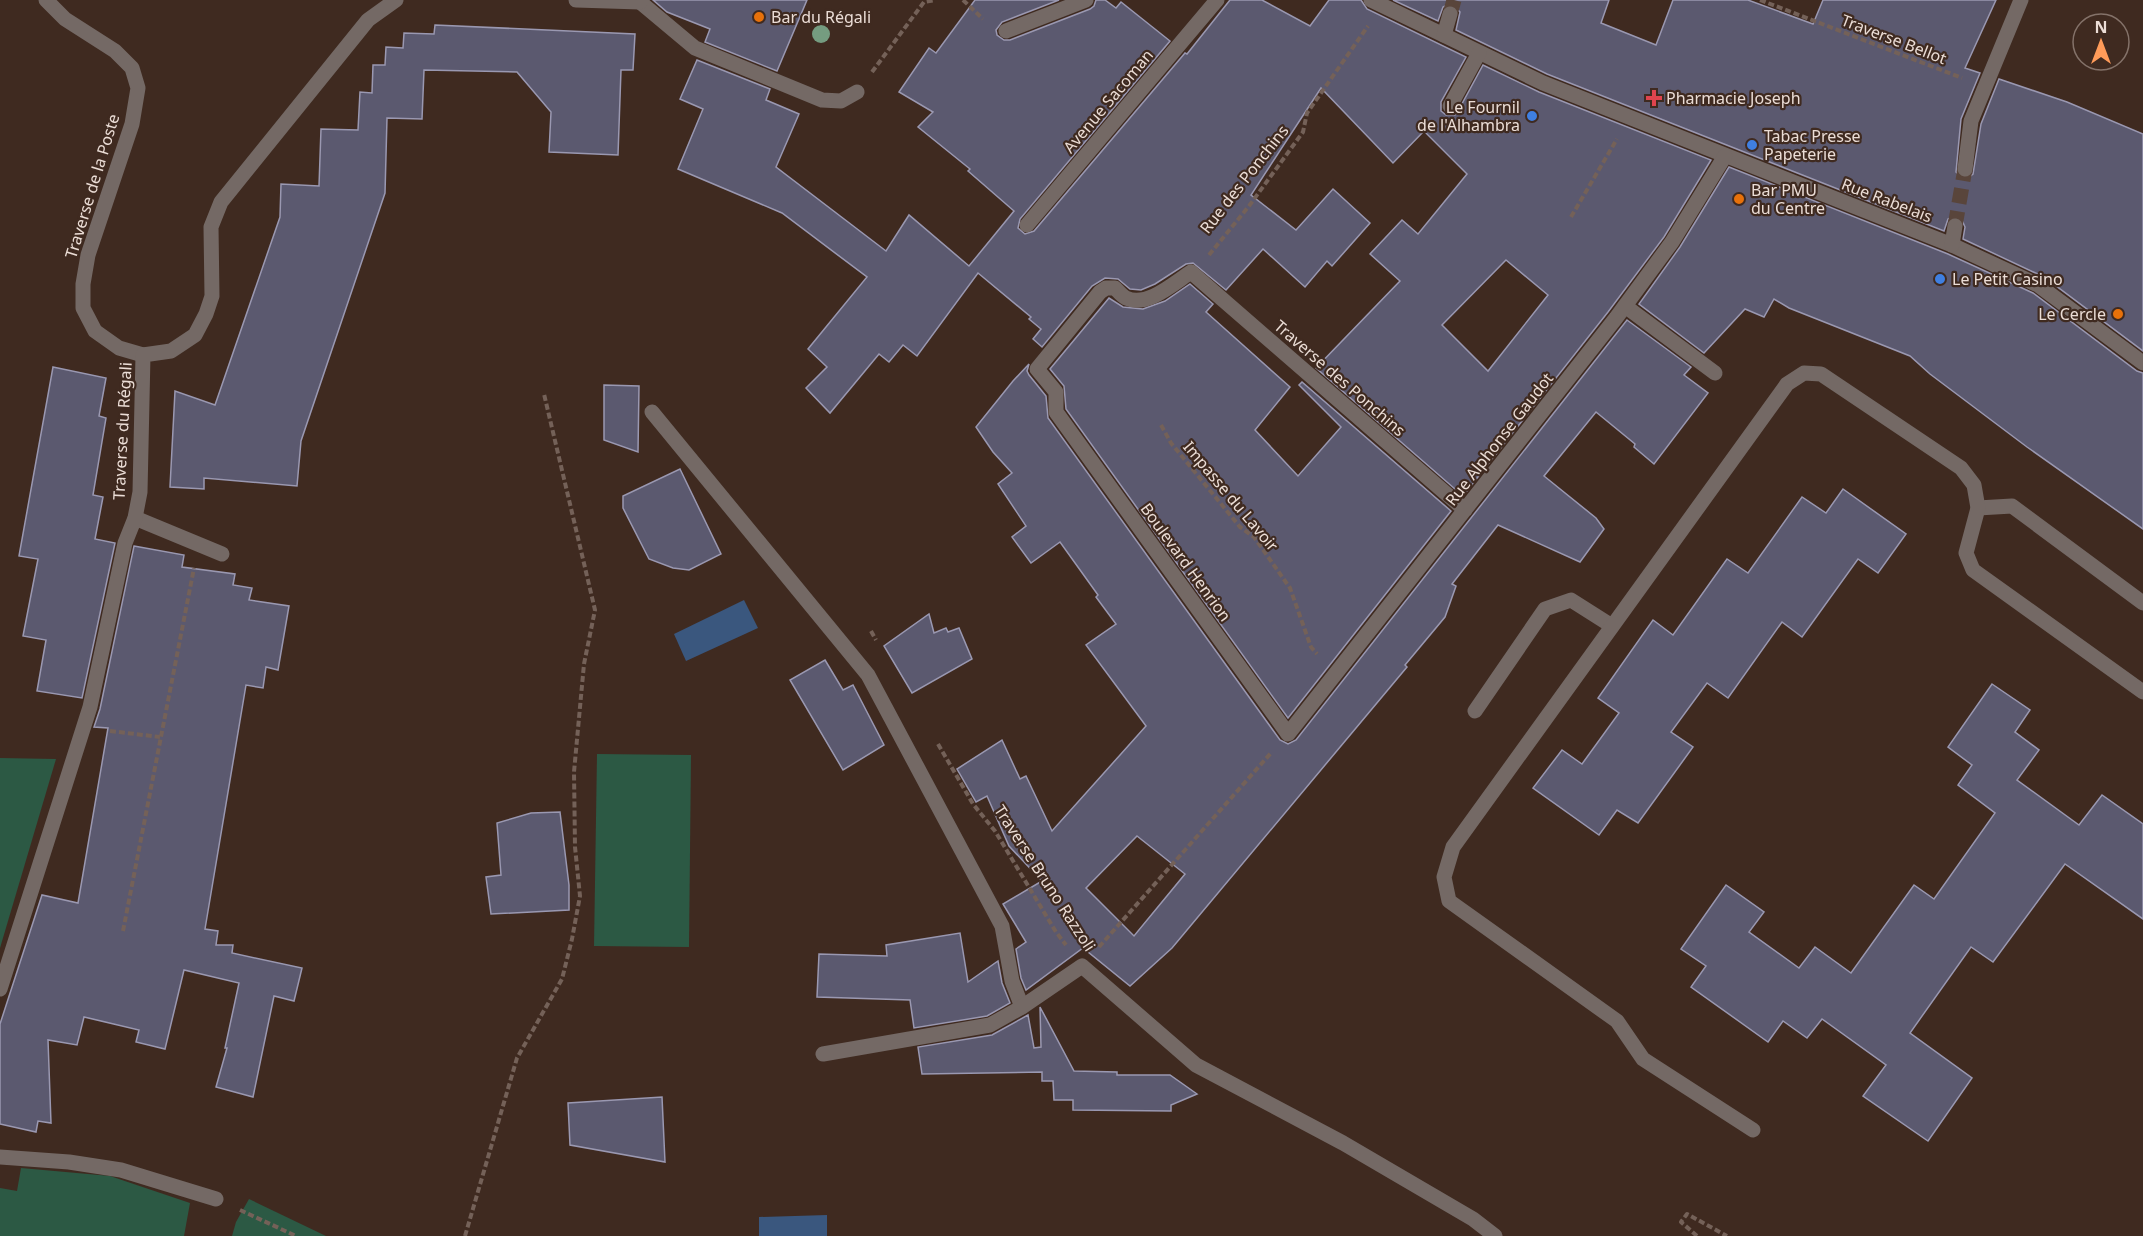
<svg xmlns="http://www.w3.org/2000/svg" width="2143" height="1236" viewBox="0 0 2143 1236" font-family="'Noto Sans',sans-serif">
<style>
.green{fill:#2c5944}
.water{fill:#3a577e}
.building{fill:#5b596f;stroke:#9a98b1;stroke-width:1.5;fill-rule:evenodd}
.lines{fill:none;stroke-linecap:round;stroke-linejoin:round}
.street-tunnel{stroke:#59453b;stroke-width:15;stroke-dasharray:15 8;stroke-linecap:butt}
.path{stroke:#746158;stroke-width:4;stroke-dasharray:6 3;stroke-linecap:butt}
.lane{stroke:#746965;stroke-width:15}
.street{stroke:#746965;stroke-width:15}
.tree{fill:#759c80}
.food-dot{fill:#e8710a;stroke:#3f2a20;stroke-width:2}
.health-dot{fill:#e0444e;stroke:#3f2a20;stroke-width:2}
.shop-dot{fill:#3f7fe0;stroke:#3f2a20;stroke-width:2}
.labels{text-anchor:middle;stroke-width:4.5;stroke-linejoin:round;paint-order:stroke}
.poi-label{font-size:16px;fill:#ebddd6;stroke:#3f2a20;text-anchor:start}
.street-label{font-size:16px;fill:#ebddd6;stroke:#3f2a20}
</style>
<rect width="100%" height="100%" fill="#3f2a20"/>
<g class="green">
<polygon points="597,754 691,755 689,947 594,946"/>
<polygon points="0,758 56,759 0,948"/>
<polygon points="21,1168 110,1176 190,1203 184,1236 0,1236 0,1188 17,1191"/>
<polygon points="249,1199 326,1236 232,1236 236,1222"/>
</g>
<g class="water">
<polygon points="744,600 758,628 686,661 674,634"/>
<polygon points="827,1215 827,1236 759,1236 759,1217"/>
</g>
<g class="building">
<polygon points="653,0 807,0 777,71 705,42 710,29 667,12"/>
<path d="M 975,0 L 1059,0 L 1002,22 L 996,30 L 997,35 L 1004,40 L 1010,40 L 1090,9 L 1094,6 L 1096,0 L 1105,0 L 1116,8 L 1121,2 L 1170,41 L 1020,219 L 1018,228 L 1025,234 L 1034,231 L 1185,53 L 1187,54 L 1230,0 L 1262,0 L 1310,26 L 1329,0 L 1361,0 L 1367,9 L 1466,57 L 1441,102 L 1441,111 L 1446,115 L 1455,115 L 1458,111 L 1483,65 L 1539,92 L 1711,160 L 1664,237 L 1608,312 L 1463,496 L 1316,368 L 1400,281 L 1370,254 L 1402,220 L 1418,234 L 1467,174 L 1424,131 L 1393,163 L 1321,88 L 1251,195 L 1296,230 L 1333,189 L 1370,223 L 1332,266 L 1327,261 L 1305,287 L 1263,249 L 1226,290 L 1193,263 L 1186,264 L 1155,284 L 1141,290 L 1130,289 L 1118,279 L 1105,278 L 1092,286 L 1042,347 L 1033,339 L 1041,329 L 1029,319 L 1031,317 L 978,273 L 917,356 L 903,345 L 889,362 L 879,354 L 830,413 L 806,388 L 827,367 L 808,349 L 867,277 L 782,213 L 678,169 L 703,109 L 680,99 L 697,60 L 770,89 L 766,100 L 799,114 L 776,167 L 886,251 L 909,215 L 969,266 L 1014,211 L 968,171 L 970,169 L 918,127 L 933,112 L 899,92 L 929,48 L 936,53 ZM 1506,260 L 1548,295 L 1488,371 L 1442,325 Z"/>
<polygon points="1393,0 1609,0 1601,23 1656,45 1673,0 1748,0 1813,24 1823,0 1996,0 1965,68 1980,73 1961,119 1956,172 1963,179 1968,178 1973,174 1981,124 1999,79 2067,102 2143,134 2143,351 2044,277 1963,239 1965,227 1961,218 1952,217 1948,219 1944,231 1547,74 1456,30 1460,12 1453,5 1447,5 1443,7 1438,21"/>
<polygon points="435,25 635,34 633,70 621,70 618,155 549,152 551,112 517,72 424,70 422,119 387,118 385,193 301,441 297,486 204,478 204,489 170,487 175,391 215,405 280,217 281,184 319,186 321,129 358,130 360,92 372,93 373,65 385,65 386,47 403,48 404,33 434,34"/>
<polygon points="1729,167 1948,254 2033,293 2137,371 2143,373 2143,529 2027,447 1930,374 1910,356 1789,308 1774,299 1764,317 1745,309 1704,353 1639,304 1680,247"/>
<polygon points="1190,284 1213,304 1206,312 1290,387 1255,430 1298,476 1341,427 1299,385 1302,382 1451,511 1288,718 1066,409 1064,386 1050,369 1109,298 1123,307 1143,309 1165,301"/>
<path d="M 1627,320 L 1691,367 L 1684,375 L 1708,393 L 1654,464 L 1634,447 L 1635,444 L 1596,412 L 1544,476 L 1596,518 L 1604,529 L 1580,562 L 1498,525 L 1452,584 L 1456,586 L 1445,617 L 1405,665 L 1407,667 L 1172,948 L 1130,986 L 1083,948 L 1026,990 L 1021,978 L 1016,949 L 1026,942 L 1003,904 L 1042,881 L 1009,846 L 987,796 L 976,802 L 957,769 L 1002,740 L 1020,779 L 1026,776 L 1052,831 L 1146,726 L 1086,645 L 1116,624 L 1096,597 L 1098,595 L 1060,542 L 1031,563 L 1012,537 L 1026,526 L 998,484 L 1012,473 L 993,452 L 976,427 L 1013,381 L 1029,364 L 1027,371 L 1029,375 L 1046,396 L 1048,418 L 1280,740 L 1288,744 L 1296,740 ZM 1137,836 L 1185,874 L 1134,936 L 1086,888 Z"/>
<polygon points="53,367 106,378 99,416 106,418 93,495 103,497 95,539 115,543 82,698 37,691 46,640 23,636 38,559 19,556"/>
<polygon points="604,385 639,386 638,452 604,440"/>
<polygon points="680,469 721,554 689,570 673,568 649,559 623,508 623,496"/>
<polygon points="1843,489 1906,534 1878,573 1858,559 1802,637 1782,622 1728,698 1707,683 1671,732 1693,747 1638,823 1617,810 1599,835 1533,788 1562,750 1582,764 1619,713 1598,698 1653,620 1673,635 1727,559 1748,573 1802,497 1826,513"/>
<polygon points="134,546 184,555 182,567 235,574 233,585 252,588 249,600 289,606 278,670 266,667 263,688 246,685 205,929 218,931 216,945 233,945 232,953 302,968 294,1001 274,996 253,1097 216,1087 227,1048 225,1048 239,983 184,970 165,1049 136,1042 139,1030 84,1017 77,1045 48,1040 51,1123 38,1121 36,1132 0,1124 0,1024 42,895 78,903 108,728 94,727 100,709"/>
<polygon points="929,614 934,633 946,628 948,632 959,628 972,659 912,693 884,646"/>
<polygon points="825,660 843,690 853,685 884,745 843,770 790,680"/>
<polygon points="1992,684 2030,710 2015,732 2039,750 2017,780 2079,825 2102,795 2143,824 2143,919 2065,864 1993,962 1971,947 1910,1033 1972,1078 1928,1141 1863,1096 1886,1065 1822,1019 1807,1038 1783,1021 1768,1042 1691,987 1706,966 1681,949 1726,885 1764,912 1749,932 1799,968 1815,947 1851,973 1914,885 1934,899 1995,813 1958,785 1972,765 1948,747"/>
<polygon points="560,812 569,885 569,910 491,914 486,877 501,875 497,823 531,813"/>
<polygon points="960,933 968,982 998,961 1002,983 1010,1003 987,1016 914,1028 910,1000 817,997 819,954 887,956 886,945"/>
<polygon points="1040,1007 1074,1071 1117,1072 1117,1075 1170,1075 1197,1094 1171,1105 1171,1111 1073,1110 1073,1100 1054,1100 1053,1081 1042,1081 1042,1072 922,1074 918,1047 992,1035 1028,1015 1034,1048 1041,1047"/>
<polygon points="662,1097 665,1162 570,1145 568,1103"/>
</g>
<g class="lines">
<g class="street-tunnel">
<polyline points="1450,14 1454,0"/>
<polyline points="1955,226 1965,169"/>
</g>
<g class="path">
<polyline points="963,0 983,19"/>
<polyline points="1760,0 1962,78"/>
<polyline points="872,72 924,2 935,0"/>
<polyline points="1571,217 1617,139"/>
<polyline points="1209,255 1249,206 1303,132 1307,113 1368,26"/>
<polyline points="1161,425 1171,443 1240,527 1254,537 1290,588 1311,647 1317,654"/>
<polyline points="871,631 876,640"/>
<polyline points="110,731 160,737"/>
<polyline points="938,744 973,804 995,831 1056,932 1066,945"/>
<polyline points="123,931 194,568"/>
<polyline points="1099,947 1271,753"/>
<polyline points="240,1210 296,1236"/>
<polyline points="465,1236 517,1058 562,979 572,939 580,896 575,847 574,772 584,664 595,610 544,394"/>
<polyline points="1697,1236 1681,1222 1687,1214 1727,1236"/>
</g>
<g class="lane">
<polyline points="640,2 695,48 822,100 841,101 857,92"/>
<polyline points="1006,31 1086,0"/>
<polyline points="1978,508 2012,506 2143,603"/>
<polyline points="135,518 222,554"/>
<polyline points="1475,711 1545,609 1571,600 1612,626"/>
<polyline points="1753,1130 1643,1059 1617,1021 1449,901 1444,877 1453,847 1787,384 1804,373 1821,374 1961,468 1974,485 1978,508 1966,553 1973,570 2143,692"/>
</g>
<g class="street">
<polyline points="46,0 65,19 115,51 132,68 138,88 132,124 88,255 83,284 83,308 95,331 119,348 143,355"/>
<polyline points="576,0 640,2 642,0"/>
<polyline points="1371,0 1543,83 1952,245 2038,285 2143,363"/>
<polyline points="1444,35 1450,14"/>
<polyline points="1450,106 1479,53"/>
<polyline points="1965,169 1971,121 2021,0"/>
<polyline points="1027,225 1217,0"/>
<polyline points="1952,245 1955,226"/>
<polyline points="1625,306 1715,373"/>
<polyline points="652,412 868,675 1002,926 1012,981 1022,1007"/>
<path d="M 1465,510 L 1191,272 C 1174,283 1147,308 1126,298 C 1122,296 1118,291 1115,288 L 1106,288 L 1100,292 L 1037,369 L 1056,392 L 1056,412 L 1288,734 L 1616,318 L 1672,242 L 1725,156"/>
<polyline points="0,989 90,707 125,543 135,518 140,492 143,355 171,351 195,335 206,314 212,296 211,227 221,202 368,20 396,0"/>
<polyline points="823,1054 990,1025 1022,1007 1082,966 1196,1065 1343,1143 1473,1219 1495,1236"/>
<polyline points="0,1157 69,1162 121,1170 216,1199"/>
</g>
</g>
<circle class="tree" cx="821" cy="34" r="9"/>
<g class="food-dot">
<circle cx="759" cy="17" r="6"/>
<circle cx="1739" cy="199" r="6"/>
<circle cx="2118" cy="314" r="6"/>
</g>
<path class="health-dot" d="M1651 89h6v6h6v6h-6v6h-6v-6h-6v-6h6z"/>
<g class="shop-dot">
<circle cx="1532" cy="116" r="6"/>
<circle cx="1752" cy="145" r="6"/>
<circle cx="1940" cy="279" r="6"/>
</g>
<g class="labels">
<g class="poi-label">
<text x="771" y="23">Bar du Régali</text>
<text x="1666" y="104">Pharmacie Joseph</text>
<text x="1520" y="113" text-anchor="end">Le Fournil<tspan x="1520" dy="18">de l'Alhambra</tspan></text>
<text x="1764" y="142">Tabac Presse<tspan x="1764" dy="18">Papeterie</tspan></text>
<text x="1751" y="196">Bar PMU<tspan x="1751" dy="18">du Centre</tspan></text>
<text x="1952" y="285">Le Petit Casino</text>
<text x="2106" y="320" text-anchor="end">Le Cercle</text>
</g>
<g class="street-label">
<text transform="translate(1894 39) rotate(21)" y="6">Traverse Bellot</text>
<text transform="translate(1108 101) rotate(-50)" y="6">Avenue Sacoman</text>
<text transform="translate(1244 179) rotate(-52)" y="6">Rue des Ponchins</text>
<text transform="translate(92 186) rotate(-73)" y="6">Traverse de la Poste</text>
<text transform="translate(1887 200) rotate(21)" y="6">Rue Rabelais</text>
<text transform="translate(1340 378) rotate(41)" y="6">Traverse des Ponchins</text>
<text transform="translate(122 431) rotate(-87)" y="6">Traverse du Régali</text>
<text transform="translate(1499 439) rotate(-52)" y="6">Rue Alphonse Gaudot</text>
<text transform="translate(1231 496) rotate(50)" y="6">Impasse du Lavoir</text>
<text transform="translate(1186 562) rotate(54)" y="6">Boulevard Henrion</text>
<text transform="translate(1045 878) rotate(57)" y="6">Traverse Bruno Razzoli</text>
</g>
</g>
<g transform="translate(2101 42)"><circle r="28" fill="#3f2a20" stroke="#847269" stroke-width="1.5"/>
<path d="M0-4.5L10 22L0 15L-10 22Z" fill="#ff9b59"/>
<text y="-9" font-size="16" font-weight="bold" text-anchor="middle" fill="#ebddd6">N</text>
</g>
</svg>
